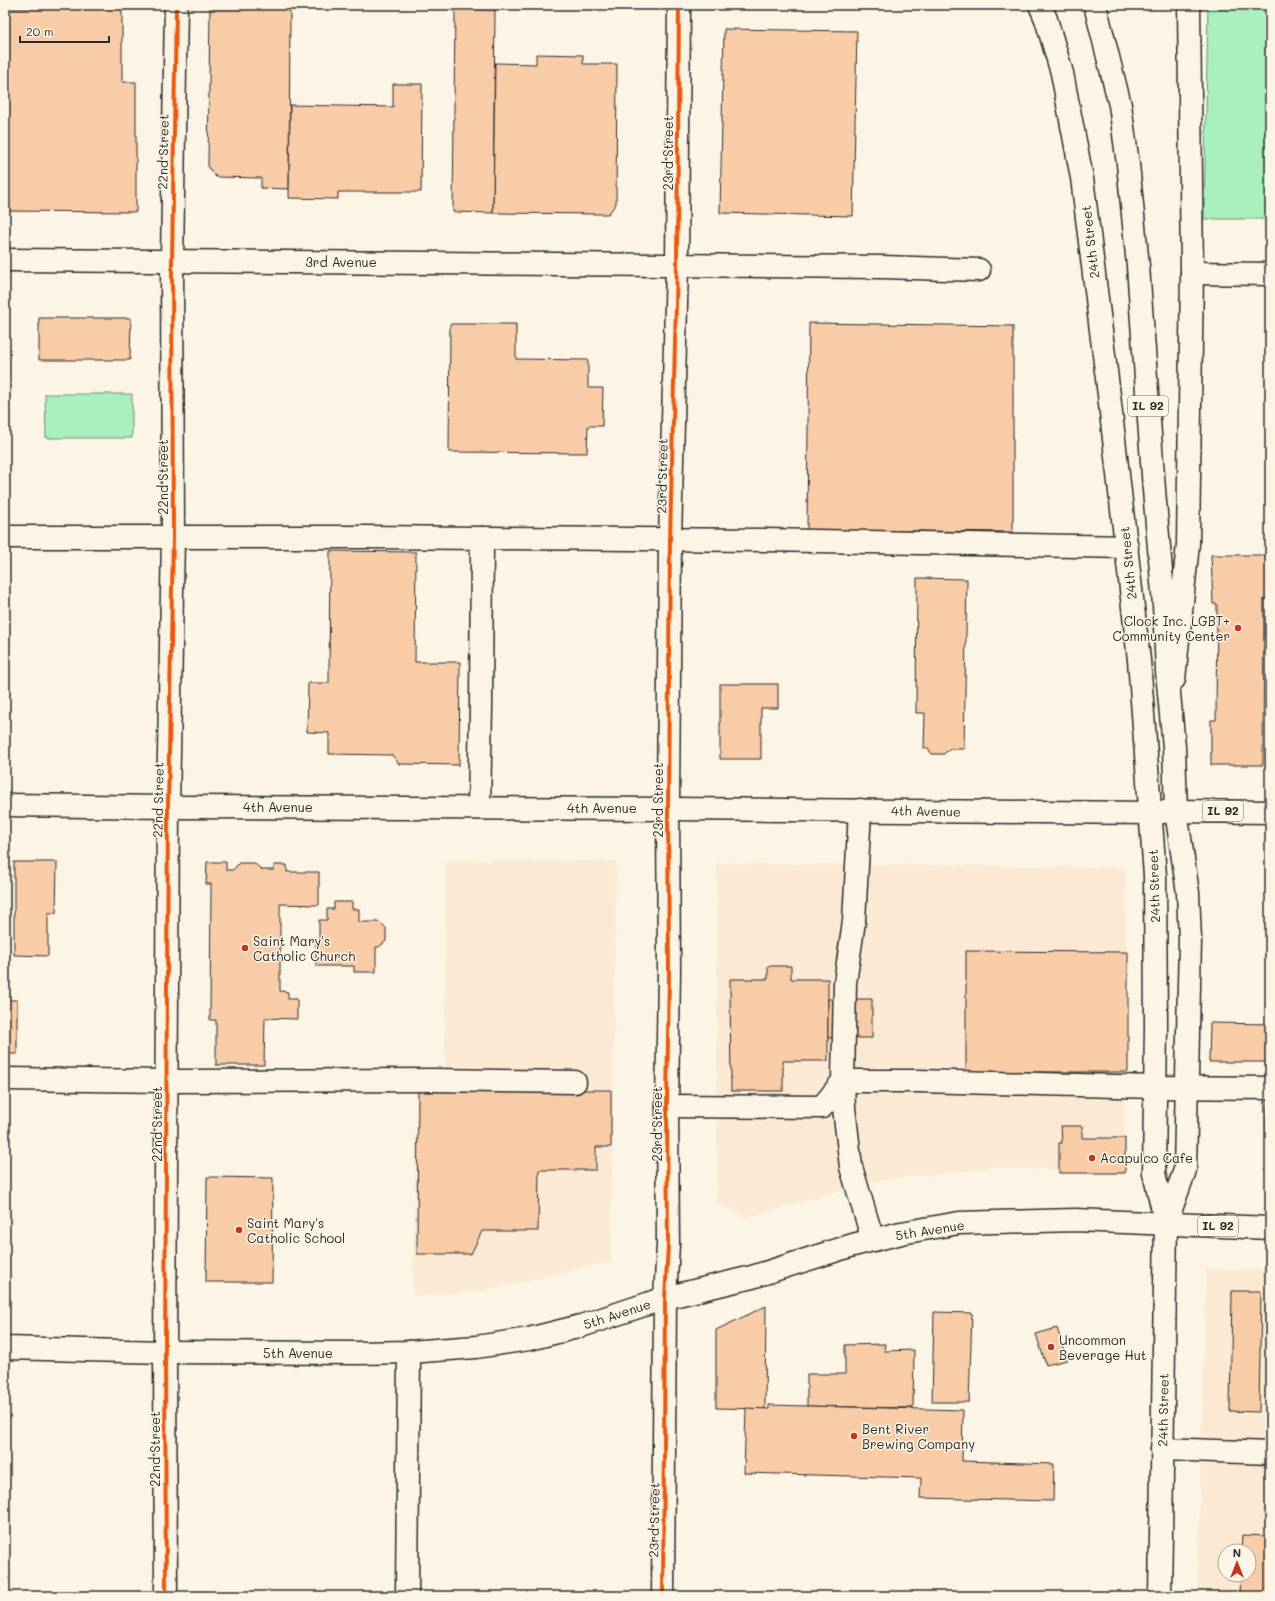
<svg xmlns="http://www.w3.org/2000/svg" width="1275" height="1601" viewBox="0 0 1275 1601" font-family="Mali,sans-serif">
<style>
.built{fill:#fbe9d3;fill-rule:evenodd}
.green{fill:#a9f0bd;stroke:#6a8e74}
.building{fill:#f9cca8;stroke:#2b2b2b}
.lines{fill:none;stroke-linecap:round;stroke-linejoin:round}
.minor-casing{stroke:#2b2b2b;stroke-width:25}
.major-casing{stroke:#2b2b2b;stroke-width:25}
.minor{stroke:#fcf5e5;stroke-width:22}
.major{stroke:#fcf5e5;stroke-width:22}
.cycleway-casing{stroke:#fcf5e5;stroke-width:6}
.cycleway{stroke:#e8590c;stroke-width:4}
.poi-dot{fill:#c8321e;stroke:#fcf5e5;stroke-width:1.5}
.labels{text-anchor:middle;stroke-width:3;stroke-linejoin:round;paint-order:stroke}
.shield{fill:#fcf5e5;stroke:#6a6863;stroke-width:1}
.shield-label{font-size:12px;font-weight:bold;fill:#2b2b2b}
.street-label{font-size:13px;fill:#2b2b2b;stroke:#fcf5e5}
.poi-label{font-size:13px;fill:#2b2b2b;stroke:#fcf5e5;text-anchor:start}
</style>
<rect width="100%" height="100%" fill="#fcf5e5"/>
<filter id="ink" filterUnits="userSpaceOnUse"><feTurbulence type="fractalNoise" baseFrequency=".025" numOctaves="2"/><feDisplacementMap in="SourceGraphic" scale="8" xChannelSelector="R" yChannelSelector="G"/><feConvolveMatrix kernelMatrix="1 2 1 2 8 2 1 2 1" color-interpolation-filters="sRGB"/></filter>
<g filter="url(#ink)">
<g class="built">
<polygon points="445,860 616,861 611,1262 483,1291 413,1296 416,1090 445,1089"/>
<polygon points="717,863 1126,867 1127,1071 877,1067 876,1091 1125,1091 1123,1171 993,1168 875,1181 745,1218 717,1203"/>
<path d="M 1206,1269 L 1270,1270 L 1270,1596 L 1197,1596 ZM 1225,1551 L 1249,1551 L 1249,1575 L 1225,1575 Z"/>
</g>
<g class="green">
<polygon points="1208,5 1270,5 1270,219 1204,219"/>
<polygon points="45,394 132,394 132,438 46,438"/>
</g>
<g class="building">
<polygon points="210,5 290,6 289,189 261,188 261,178 216,177 208,167"/>
<polygon points="5,8 122,8 122,82 136,82 136,212 5,211"/>
<polygon points="455,9 495,10 493,213 453,212"/>
<polygon points="724,29 857,31 853,216 720,213"/>
<polygon points="536,54 583,55 583,64 617,64 616,204 608,214 493,213 495,63 536,64"/>
<polygon points="393,84 422,84 421,192 338,192 338,199 289,198 290,105 393,107"/>
<polygon points="39,318 131,318 130,360 39,360"/>
<polygon points="809,323 1013,326 1013,532 807,530"/>
<polygon points="450,324 516,324 516,359 588,360 588,388 603,388 602,426 588,426 587,453 449,452"/>
<polygon points="330,551 416,552 415,662 460,662 459,765 399,764 392,755 329,754 329,733 307,732 308,683 329,683"/>
<polygon points="1211,555 1270,555 1270,599 1264,599 1263,765 1211,765 1211,720 1216,720 1217,604 1213,604"/>
<polygon points="917,578 967,579 964,749 949,749 944,754 932,754 927,748 924,748 925,713 916,713"/>
<polygon points="720,684 778,684 778,708 761,708 761,759 720,759"/>
<polygon points="14,862 57,862 56,913 48,913 48,956 14,955"/>
<polygon points="207,862 226,862 226,870 233,870 239,863 254,863 262,870 274,870 274,865 287,865 287,872 319,872 319,905 280,904 280,991 288,992 288,999 297,999 297,1019 265,1018 264,1065 216,1065 216,1020 210,1020 211,884 206,884"/>
<polygon points="334,902 352,902 352,909 359,909 359,922 380,922 386,928 386,941 379,947 376,947 376,972 354,972 354,966 316,966 316,941 319,941 319,920 327,920 327,909 334,909"/>
<polygon points="966,951 1128,952 1128,1072 966,1072"/>
<polygon points="768,966 791,966 791,979 828,979 828,1061 783,1061 783,1091 731,1091 730,979 768,979"/>
<rect x="828" y="999" width="44" height="39"/>
<rect x="5" y="1000" width="12" height="54"/>
<polygon points="1210,1023 1270,1024 1270,1062 1209,1062"/>
<polygon points="418,1090 611,1090 611,1147 596,1147 596,1170 539,1170 538,1231 482,1231 471,1254 417,1254"/>
<polygon points="1267,1097 1270,1097 1270,1131 1266,1131"/>
<polygon points="1061,1126 1082,1126 1082,1138 1125,1138 1125,1173 1059,1173 1059,1143 1062,1143"/>
<polygon points="207,1177 273,1178 272,1282 206,1282"/>
<polygon points="1232,1291 1261,1291 1259,1412 1230,1411"/>
<polygon points="766,1306 765,1409 716,1408 716,1330"/>
<polygon points="934,1312 972,1313 969,1402 932,1402"/>
<polygon points="1057,1328 1067,1360 1046,1365 1036,1334"/>
<polygon points="885,1344 884,1351 914,1350 913,1408 807,1406 807,1374 845,1374 845,1345"/>
<polygon points="769,1405 963,1410 962,1461 1054,1464 1053,1501 920,1498 921,1478 744,1473 746,1408 769,1409"/>
<polygon points="1242,1535 1270,1536 1270,1596 1239,1596 1240,1575 1249,1575 1249,1551 1241,1551"/>
</g>
<g class="lines">
<defs>
<g id="minor">
<polyline points="5,260 433,263 882,267 979,270"/>
<polyline points="1192,273 1270,274"/>
<polyline points="5,537 364,537 765,540 1127,547"/>
<polyline points="1174,679 1188,544 1192,273 1189,5"/>
<polyline points="479,808 481,707 482,538"/>
<polyline points="5,1079 167,1081 432,1080 575,1082"/>
<polyline points="667,1106 822,1107 843,1081 845,983 854,921 860,810"/>
<polyline points="873,1240 851,1167 844,1108 843,1081 918,1081 1155,1087 1270,1088"/>
<polyline points="1162,1449 1270,1453"/>
<polyline points="166,1596 165,1352 168,807 173,537 172,261 176,5"/>
<polyline points="407,1596 409,1352"/>
<polyline points="663,1596 665,1298 668,1245 667,1106 669,971 668,809 670,540 677,265 679,5"/>
<polyline points="1160,1596 1166,1223"/>
</g>
<g id="major">
<polyline points="1040,5 1046,19 1062,73 1082,178 1109,395 1139,660 1155,876 1156,1026 1154,1173 1166,1223"/>
<polyline points="1095,5 1120,105 1128,164 1138,266 1154,490 1164,605 1167,672 1174,747 1176,811 1188,893 1190,940 1185,1170 1166,1223"/>
<polyline points="5,805 168,807 668,809 1150,813 1176,811 1270,812"/>
<polyline points="5,1348 165,1352 359,1353 409,1352 476,1347 529,1339 581,1326 665,1298 752,1277 853,1245 901,1233 959,1223 1075,1220 1270,1228"/>
</g>
</defs>
<use href="#minor" class="minor-casing"/>
<use href="#major" class="major-casing"/>
<use href="#minor" class="minor"/>
<use href="#major" class="major"/>
<defs>
<g id="cycleway">
<polyline points="166,1596 165,1352 168,807 173,537 172,261 176,5"/>
<polyline points="663,1596 665,1298 668,1245 667,1106 669,971 668,809 670,540 677,265 679,5"/>
</g>
</defs>
<use href="#cycleway" class="cycleway-casing"/>
<use href="#cycleway" class="cycleway"/>
</g>
</g>
<g class="poi-dot">
<circle cx="1238" cy="628" r="4"/>
<circle cx="245" cy="948" r="4"/>
<circle cx="1092" cy="1158" r="4"/>
<circle cx="239" cy="1230" r="4"/>
<circle cx="1051" cy="1347" r="4"/>
<circle cx="854" cy="1436" r="4"/>
</g>
<g class="labels">
<g class="shield">
<rect x="1128" y="396" width="40" height="20" rx="3"/>
<rect x="1203" y="801" width="40" height="20" rx="3"/>
<rect x="1198" y="1216" width="40" height="20" rx="3"/>
</g>
<g class="shield-label">
<text x="1148" y="410">IL 92</text>
<text x="1223" y="815">IL 92</text>
<text x="1218" y="1230">IL 92</text>
</g>
<g class="street-label">
<text transform="translate(163 152) rotate(-89)" y="5">22nd Street</text>
<text transform="translate(668 153) rotate(-90)" y="5">23rd Street</text>
<text transform="translate(1090 242) rotate(-97)" y="5">24th Street</text>
<text x="341" y="267">3rd Avenue</text>
<text transform="translate(662 476) rotate(-89)" y="5">23rd Street</text>
<text transform="translate(163 477) rotate(-90)" y="5">22nd Street</text>
<text transform="translate(1128 563) rotate(-96)" y="5">24th Street</text>
<text transform="translate(158 800) rotate(-89)" y="5">22nd Street</text>
<text transform="translate(658 800) rotate(-90)" y="5">23rd Street</text>
<text x="278" y="812">4th Avenue</text>
<text x="602" y="813">4th Avenue</text>
<text transform="translate(926 811) rotate(1)" y="5">4th Avenue</text>
<text transform="translate(1154 886) rotate(-92)" y="5">24th Street</text>
<text transform="translate(157 1124) rotate(-90)" y="5">22nd Street</text>
<text transform="translate(657 1124) rotate(-90)" y="5">23rd Street</text>
<text transform="translate(930 1230) rotate(-9)" y="5">5th Avenue</text>
<text transform="translate(617 1314) rotate(-18)" y="5">5th Avenue</text>
<text x="298" y="1358">5th Avenue</text>
<text transform="translate(1163 1410) rotate(-89)" y="5">24th Street</text>
<text transform="translate(155 1449) rotate(-90)" y="5">22nd Street</text>
<text transform="translate(654 1520) rotate(-89)" y="5">23rd Street</text>
</g>
<g class="poi-label">
<text x="1230" y="626" text-anchor="end">Clock Inc. LGBT+<tspan x="1230" dy="15">Community Center</tspan></text>
<text x="253" y="946">Saint Mary's<tspan x="253" dy="15">Catholic Church</tspan></text>
<text x="1100" y="1163">Acapulco Cafe</text>
<text x="247" y="1228">Saint Mary's<tspan x="247" dy="15">Catholic School</tspan></text>
<text x="1059" y="1345">Uncommon<tspan x="1059" dy="15">Beverage Hut</tspan></text>
<text x="862" y="1434">Bent River<tspan x="862" dy="15">Brewing Company</tspan></text>
</g>
</g>
<rect width="1275" height="1601" fill="none" stroke="#fcf5e5" stroke-width="20"/>
<rect x="10" y="10" width="1255" height="1581" fill="none" stroke="#2b2b2b" stroke-width="1.5" filter="url(#ink)"/>
<g transform="translate(1237 1563)"><circle r="19" fill="#fcf5e5" stroke="#a8a49b"/>
<path d="M0-3L7 15L0 10L-7 15Z" fill="#c8321e"/>
<text y="-6" font-size="11" font-weight="bold" text-anchor="middle" fill="#2b2b2b">N</text>
</g>
<path d="M20 36v6h89v-6" fill="none" stroke="#2b2b2b" stroke-width="2"/>
<text x="26" y="36" font-size="12" fill="#2b2b2b" stroke="#fcf5e5" stroke-width="3" paint-order="stroke">20 m</text>
</svg>
